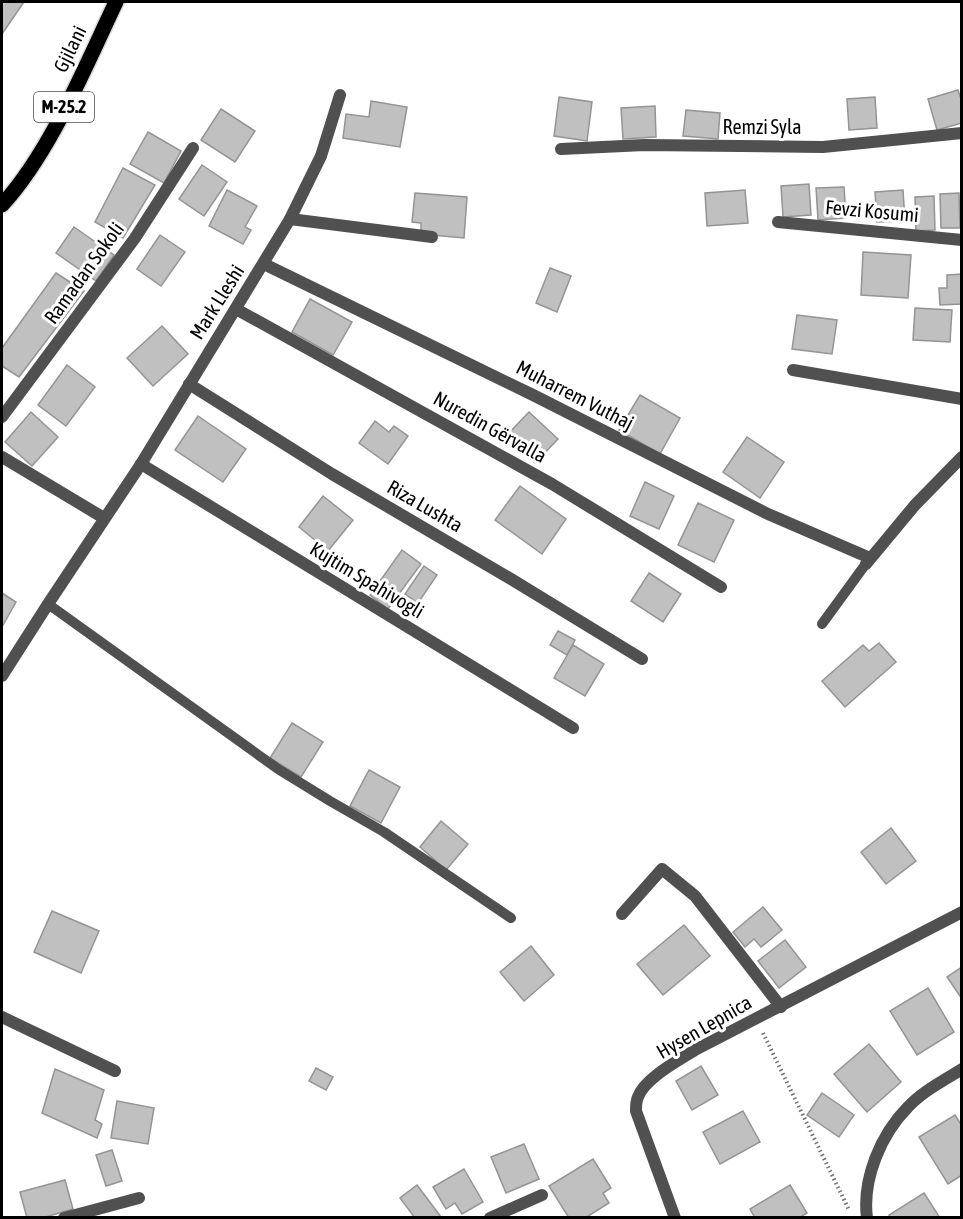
<svg xmlns="http://www.w3.org/2000/svg" width="963" height="1219" viewBox="0 0 963 1219" font-family="'Asap Condensed',sans-serif">
<style>
.building{fill:#c0c0c0;stroke:#949494;stroke-width:1.5}
.lines{fill:none;stroke-linecap:round;stroke-linejoin:round}
.primary-casing{stroke:#dbdbdb;stroke-width:18}
.path{stroke:#727272;stroke-width:4;stroke-dasharray:1.5 3;stroke-linecap:butt}
.service{stroke:#505050;stroke-width:10}
.minor{stroke:#505050;stroke-width:12}
.primary{stroke:#000;stroke-width:15}
.labels{text-anchor:middle;stroke-width:6;stroke-linejoin:round;paint-order:stroke}
.shield{fill:#fff;stroke:#4c4c4c;stroke-width:1.5}
.shield-label{font-size:18px;font-weight:bold;fill:#000}
.street-label{font-size:20px;fill:#000;stroke:#fff}
</style>
<rect width="100%" height="100%" fill="#fff"/>
<g class="building">
<polygon points="2,2 24,2 2,34"/>
<polygon points="958,90 962,102 962,123 937,130 928,99"/>
<polygon points="559,97 592,102 587,141 554,136"/>
<polygon points="875,97 877,128 849,130 847,99"/>
<polygon points="371,101 407,107 400,147 343,138 346,114 369,117"/>
<polygon points="655,106 656,137 623,139 621,108"/>
<polygon points="221,109 255,131 235,162 201,140"/>
<polygon points="686,110 720,113 718,139 683,136"/>
<polygon points="148,132 181,151 164,183 130,164"/>
<polygon points="202,165 227,182 204,216 179,199"/>
<polygon points="123,168 155,185 123,238 95,222"/>
<polygon points="809,184 811,215 783,217 781,186"/>
<polygon points="844,187 846,218 818,220 816,188"/>
<polygon points="227,190 257,206 245,227 251,230 243,244 209,226"/>
<polygon points="745,190 748,223 707,226 705,193"/>
<polygon points="903,190 905,221 877,222 875,192"/>
<polygon points="415,193 467,197 464,238 421,234 421,223 412,222"/>
<polygon points="959,193 960,228 941,228 940,194"/>
<polygon points="934,196 935,230 916,231 915,197"/>
<polygon points="74,227 114,255 96,281 56,253"/>
<polygon points="160,235 185,252 161,286 137,269"/>
<polygon points="863,252 911,255 908,298 861,295"/>
<polygon points="550,268 571,276 557,312 536,303"/>
<polygon points="56,273 84,291 19,377 2,366 2,348"/>
<polygon points="962,274 962,304 940,305 939,288 947,288 947,275"/>
<polygon points="310,299 352,322 333,355 292,332"/>
<polygon points="915,308 952,310 950,342 913,340"/>
<polygon points="797,315 837,320 832,354 792,349"/>
<polygon points="162,326 188,354 153,386 127,358"/>
<polygon points="67,365 95,387 66,426 38,405"/>
<polygon points="640,395 680,418 660,454 619,430"/>
<polygon points="31,412 58,437 32,466 5,442"/>
<polygon points="529,412 558,439 535,463 506,436"/>
<polygon points="198,416 246,449 223,482 175,450"/>
<polygon points="375,421 389,432 394,426 408,436 388,464 359,443"/>
<polygon points="747,437 784,462 760,498 723,472"/>
<polygon points="645,482 674,496 659,529 630,516"/>
<polygon points="520,486 566,519 542,554 495,520"/>
<polygon points="323,496 353,520 328,551 299,527"/>
<polygon points="698,503 734,520 714,562 678,545"/>
<polygon points="402,550 421,564 388,609 370,595"/>
<polygon points="424,566 437,575 418,603 405,594"/>
<polygon points="649,573 681,594 663,622 631,601"/>
<polygon points="2,593 16,602 2,627"/>
<polygon points="558,631 575,640 567,655 550,645"/>
<polygon points="879,643 896,662 845,707 822,681 863,645 869,651"/>
<polygon points="573,645 604,664 585,696 554,678"/>
<polygon points="292,723 323,742 301,777 270,758"/>
<polygon points="369,770 400,787 381,823 350,806"/>
<polygon points="441,821 468,844 446,870 420,847"/>
<polygon points="891,828 916,861 886,884 861,852"/>
<polygon points="763,907 782,930 761,947 754,939 745,947 733,932"/>
<polygon points="52,911 99,931 81,973 34,952"/>
<polygon points="684,925 710,956 663,995 637,964"/>
<polygon points="785,940 806,967 779,988 758,961"/>
<polygon points="531,946 554,975 524,1001 500,972"/>
<polygon points="962,967 962,999 947,977"/>
<polygon points="928,988 954,1032 917,1055 890,1011"/>
<polygon points="869,1044 901,1082 867,1112 834,1074"/>
<polygon points="701,1066 718,1095 692,1110 676,1081"/>
<polygon points="316,1068 333,1077 326,1090 309,1081"/>
<polygon points="55,1069 104,1090 95,1120 102,1124 97,1138 42,1113"/>
<polygon points="822,1093 854,1115 839,1137 807,1115"/>
<polygon points="117,1101 154,1108 148,1144 111,1138"/>
<polygon points="743,1111 760,1142 720,1164 703,1132"/>
<polygon points="955,1115 962,1126 962,1175 948,1184 919,1137"/>
<polygon points="524,1144 539,1179 506,1193 491,1157"/>
<polygon points="112,1150 122,1181 106,1186 96,1155"/>
<polygon points="593,1159 611,1188 603,1193 609,1203 585,1218 569,1218 549,1186"/>
<polygon points="464,1169 483,1202 462,1214 455,1203 446,1209 433,1187"/>
<polygon points="65,1180 73,1209 42,1218 27,1218 20,1192"/>
<polygon points="417,1185 441,1217 440,1218 415,1218 400,1198"/>
<polygon points="790,1185 807,1213 799,1218 755,1218 750,1209"/>
<polygon points="924,1193 940,1218 890,1218 889,1215"/>
</g>
<g class="lines">
<defs>
<path id="primary" d="M 2,205 C 50,153 85,67 116,2"/>
</defs>
<use href="#primary" class="primary-casing"/>
<polyline class="path" points="763,1033 849,1210"/>
<g class="service">
<polyline points="48,604 278,769 330,801 384,832 511,918"/>
<polyline points="822,624 865,565"/>
</g>
<g class="minor">
<polyline points="561,149 644,145 823,147 962,133"/>
<polyline points="290,219 432,237"/>
<polyline points="778,222 962,240"/>
<polyline points="264,264 533,395 768,514 870,558"/>
<polyline points="236,309 552,484 721,587"/>
<polyline points="793,370 962,399"/>
<polyline points="189,384 332,474 511,579 642,659"/>
<polyline points="2,417 135,238 193,148"/>
<polyline points="2,457 104,518"/>
<polyline points="141,464 573,728"/>
<polyline points="866,564 915,505 962,457"/>
<polyline points="2,676 48,604 141,464 290,219 321,156 340,95"/>
<polyline points="622,914 662,869 695,896 781,1007"/>
<polyline points="2,1017 115,1071"/>
<polyline points="64,1218 139,1198"/>
<polyline points="490,1218 542,1195"/>
<path d="M 675,1218 L 636,1111 C 636,1106 636,1101 638,1097 C 645,1078 678,1061 695,1050 L 962,912"/>
<path d="M 867,1218 C 862,1179 881,1134 908,1107 C 923,1091 943,1081 962,1069"/>
</g>
<use href="#primary" class="primary"/>
</g>
<g class="labels">
<rect class="shield" x="34" y="92" width="60" height="30" rx="4.5"/>
<g class="shield-label">
<text x="64" y="113">M-25.2</text>
</g>
<g class="street-label">
<text transform="translate(70 49) rotate(-64)" y="7">Gjilani</text>
<text x="762" y="134">Remzi Syla</text>
<text transform="translate(872 211) rotate(5)" y="7">Fevzi Kosumi</text>
<text transform="translate(84 273) rotate(-54)" y="7">Ramadan Sokoli</text>
<text transform="translate(217 302) rotate(-58)" y="7">Mark Lleshi</text>
<text transform="translate(575 395) rotate(27)" y="7">Muharrem Vuthaj</text>
<text transform="translate(490 427) rotate(29)" y="7">Nuredin Gërvalla</text>
<text transform="translate(425 506) rotate(30)" y="7">Riza Lushta</text>
<text transform="translate(367 580) rotate(31)" y="7">Kujtim Spahivogli</text>
<text transform="translate(704 1027) rotate(-30)" y="7">Hysen Lepnica</text>
</g>
</g>
<rect width="963" height="1219" fill="none" stroke="#000000" stroke-width="6"/>
</svg>
